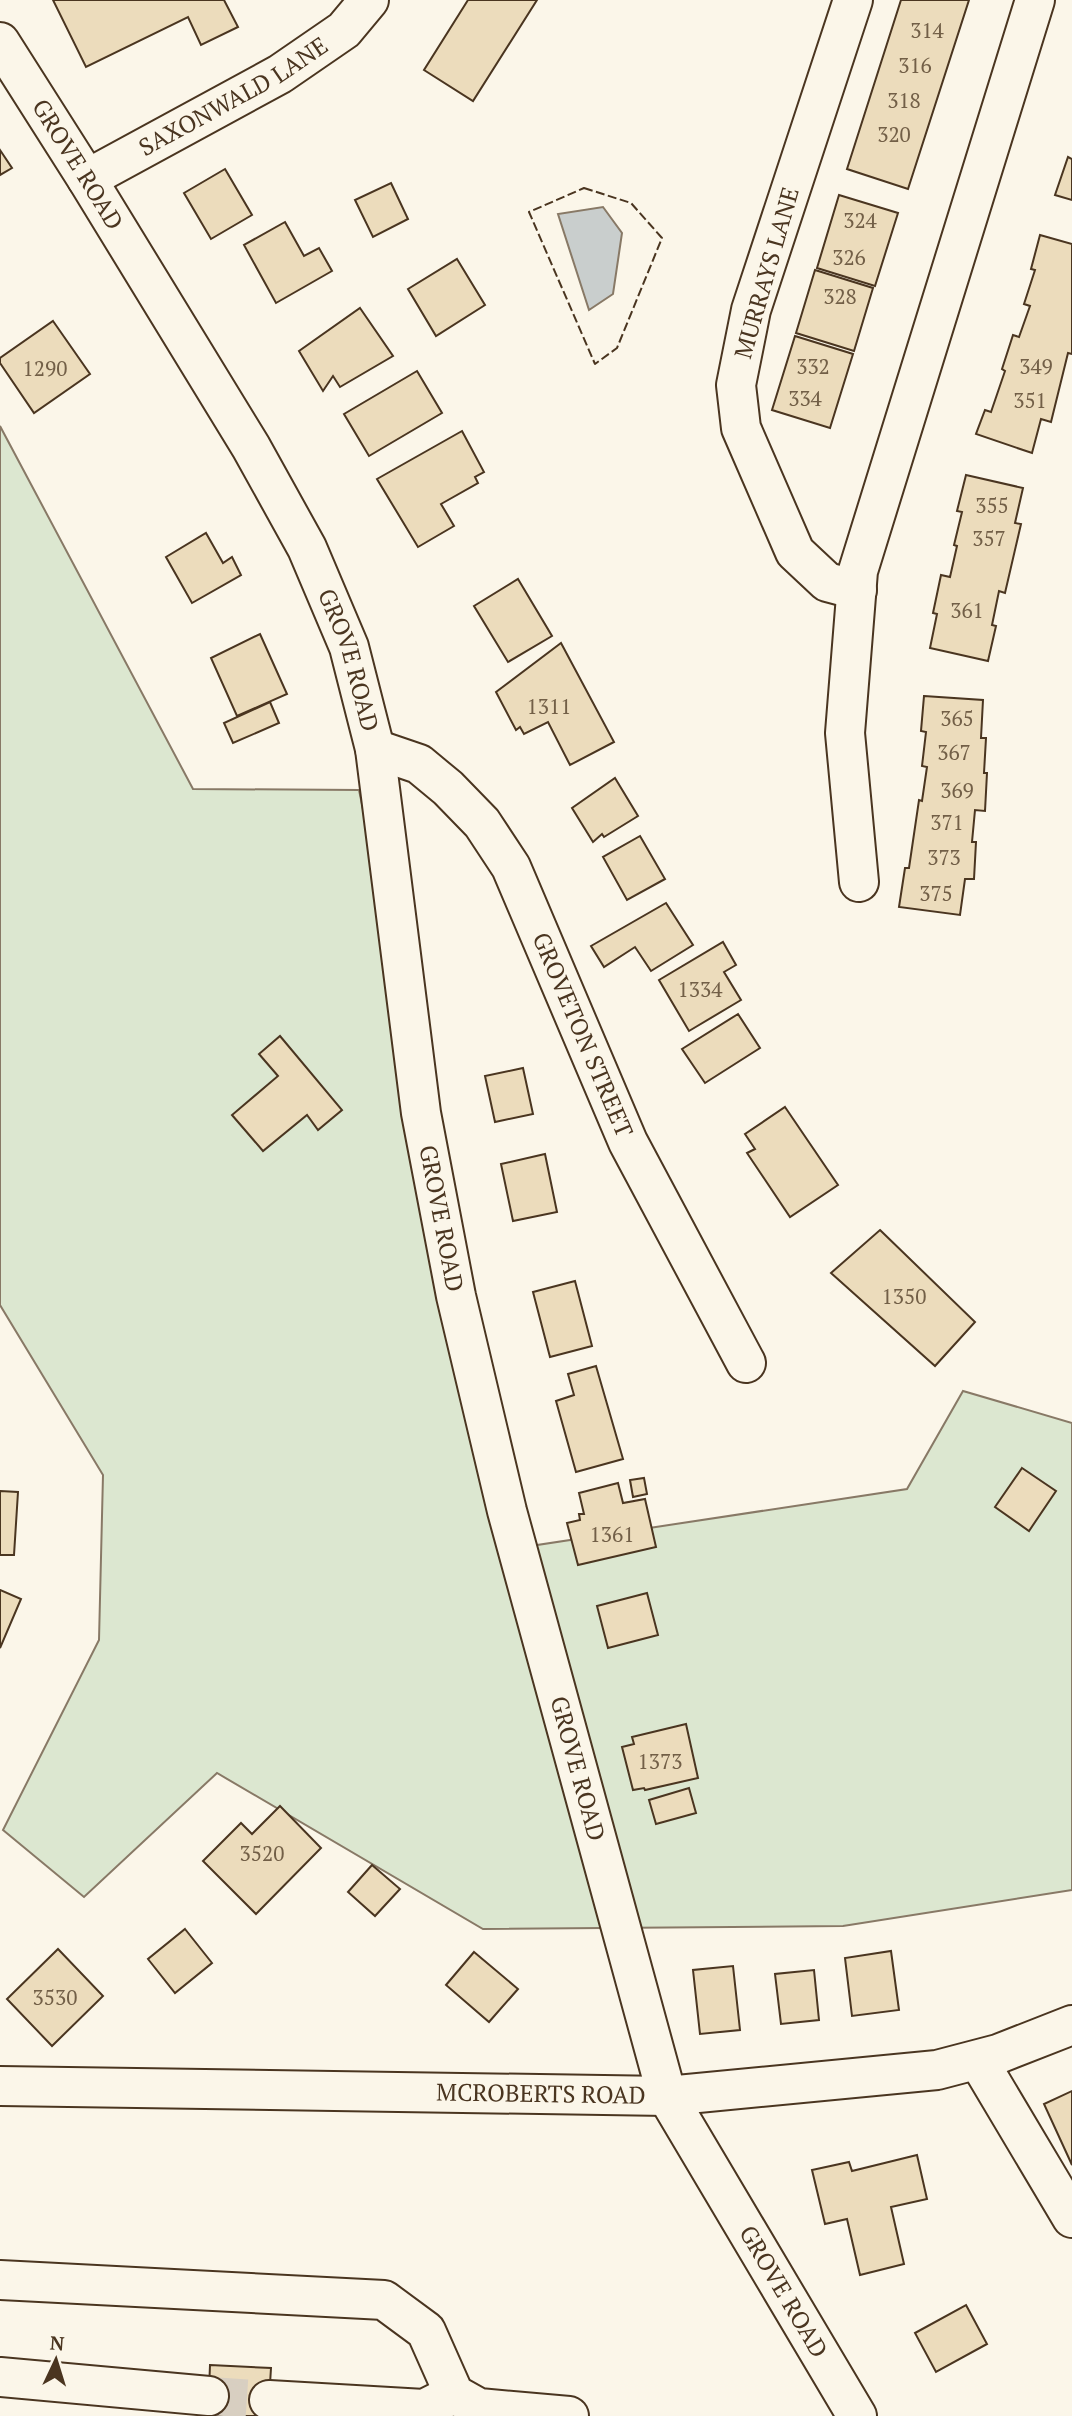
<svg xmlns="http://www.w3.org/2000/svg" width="1072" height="2416" viewBox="0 0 1072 2416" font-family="'PT Serif',serif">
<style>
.green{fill:#dce7d0;stroke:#887966;stroke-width:2}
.water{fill:#c9cecd;stroke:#887966;stroke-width:2}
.building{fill:#ecdcbc;stroke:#4a3520;stroke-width:2}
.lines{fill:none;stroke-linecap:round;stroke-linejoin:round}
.minor-tunnel{stroke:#d8cfc1;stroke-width:38;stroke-dasharray:38 19;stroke-linecap:butt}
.minor-casing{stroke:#4a3520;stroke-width:42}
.minor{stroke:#fbf6e9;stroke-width:38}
.fence{stroke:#4a3520;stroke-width:2;stroke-dasharray:9 3.5;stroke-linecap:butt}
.labels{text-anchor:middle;stroke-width:5;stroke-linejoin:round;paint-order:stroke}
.number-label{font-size:21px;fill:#725f47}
.street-label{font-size:24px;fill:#4a3520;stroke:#fbf6e9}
</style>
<rect width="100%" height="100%" fill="#fbf6e9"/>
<polygon class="green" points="0,426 193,789 359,790 517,1548 907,1489 963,1391 1072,1423 1072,1890 843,1926 483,1929 217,1773 84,1897 3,1830 99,1640 103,1475 0,1305"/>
<polygon class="water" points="603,207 622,233 613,294 589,310 558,214"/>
<g class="building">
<polygon points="53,0 224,0 238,27 201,45 188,17 86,67"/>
<polygon points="468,0 537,0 473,101 424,70"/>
<polygon points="901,0 969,0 908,189 847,169"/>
<polygon points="0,150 12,168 0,175"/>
<polygon points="1068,157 1072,159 1072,200 1055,195"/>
<polygon points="225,169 252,215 211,239 184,193"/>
<polygon points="391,183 408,219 373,237 355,200"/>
<polygon points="839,195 898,213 875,286 817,268"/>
<polygon points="285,222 304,256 319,248 332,271 276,303 244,245"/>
<polygon points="1040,235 1072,244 1072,354 1068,353 1051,422 1041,419 1032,453 976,434 985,410 991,412 1005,371 1002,369 1013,335 1019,337 1030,306 1024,304 1035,270 1031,269"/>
<polygon points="457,259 485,305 436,336 408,289"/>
<polygon points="815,270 873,288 854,351 796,333"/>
<polygon points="360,308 393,356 340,387 333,376 323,391 299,351"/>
<polygon points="53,321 90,374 34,413 0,363 0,358"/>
<polygon points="795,336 853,354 830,428 772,410"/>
<polygon points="417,371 442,413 369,456 344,414"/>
<polygon points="462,431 484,472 475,477 478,483 441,504 454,526 418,547 377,479"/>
<polygon points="966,475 1023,488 1015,523 1021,524 1005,593 999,591 992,625 996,626 988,661 930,648 937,614 933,613 941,575 950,577 957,546 954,545 962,512 957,511"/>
<polygon points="206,533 223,563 232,557 241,575 192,603 166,557"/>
<polygon points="518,579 552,636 508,662 474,606"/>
<polygon points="260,634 287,694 237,716 211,658"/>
<polygon points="561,643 614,742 570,765 548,722 524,734 520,727 516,730 496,692"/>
<polygon points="924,696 983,700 981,738 986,738 984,773 987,773 985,811 975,810 972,842 976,842 974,879 965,879 960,915 899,907 905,868 909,868 919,800 922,801 927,767 922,766 926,732 921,731"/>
<polygon points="270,702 279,723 233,743 224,723"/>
<polygon points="615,778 638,816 604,837 602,834 593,842 572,808"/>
<polygon points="640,836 665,879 627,900 603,857"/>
<polygon points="666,903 693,945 651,971 635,947 604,967 591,946"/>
<polygon points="723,942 736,965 724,972 741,1000 689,1031 659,980"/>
<polygon points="738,1014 760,1048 705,1083 682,1049"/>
<polygon points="280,1036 342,1110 318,1130 307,1115 263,1151 232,1115 278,1076 259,1054"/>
<polygon points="523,1068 533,1114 495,1122 485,1076"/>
<polygon points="785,1107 838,1185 790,1217 747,1153 755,1149 745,1134"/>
<polygon points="545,1154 557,1212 513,1221 501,1164"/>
<polygon points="880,1230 975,1322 935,1366 831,1273"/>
<polygon points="575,1281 592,1346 550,1357 533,1292"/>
<polygon points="596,1366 623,1459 576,1472 556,1401 574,1395 568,1374"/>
<polygon points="1022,1468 1056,1491 1029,1531 995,1507"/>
<polygon points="644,1478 647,1494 633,1497 630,1480"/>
<polygon points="618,1483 623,1503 645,1499 656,1547 578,1565 567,1523 580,1520 579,1514 584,1514 579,1493"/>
<polygon points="0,1491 18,1492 14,1555 0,1555"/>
<polygon points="0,1590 21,1599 0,1648"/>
<polygon points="647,1593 658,1635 608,1648 597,1606"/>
<polygon points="686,1724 698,1778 645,1790 644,1788 633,1790 622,1747 634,1744 632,1737"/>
<polygon points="689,1788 696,1813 656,1824 649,1800"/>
<polygon points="280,1806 321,1848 256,1914 203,1861 241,1823 252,1834"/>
<polygon points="372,1865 400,1889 375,1916 348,1892"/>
<polygon points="185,1929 212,1963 175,1993 148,1959"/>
<polygon points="58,1949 103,1996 52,2046 7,1999"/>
<polygon points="891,1951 899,2010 852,2016 845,1958"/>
<polygon points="474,1952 518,1989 489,2022 446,1985"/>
<polygon points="733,1966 740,2030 700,2034 693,1970"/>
<polygon points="814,1970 819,2020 781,2024 775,1974"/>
<polygon points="1072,2091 1072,2165 1044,2104"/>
<polygon points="917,2155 927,2199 891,2207 904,2264 860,2275 847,2219 825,2224 812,2170 849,2162 852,2171"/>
<polygon points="966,2305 987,2344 936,2372 915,2333"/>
<polygon points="210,2365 271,2368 268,2416 208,2416"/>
</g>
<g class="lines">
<polyline class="minor-tunnel" points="209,2396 269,2400"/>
<defs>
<g id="minor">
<polyline points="853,0 751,310 736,385 741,428 795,552 827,582 857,590"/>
<path id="s1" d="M 0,42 L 87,179 L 251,447 L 307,548 L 349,647 L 375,749 L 421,1113 L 456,1296 L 507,1511 L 667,2096 L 857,2416"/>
<path id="s2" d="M 87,179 L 280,74 L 344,30 L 369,0"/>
<path id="s3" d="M 375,749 L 419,764 L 448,788 L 482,823 L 511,867 L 628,1142 L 746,1363"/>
<polyline points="859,882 845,733 858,571 1035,0"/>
<polyline points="978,2060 1072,2218"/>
<path id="s4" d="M 0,2086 L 667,2096 L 937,2070 L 998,2054 L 1072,2025"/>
<polyline points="0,2280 384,2300 426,2331 454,2394 479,2408 569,2416"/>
<polyline points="0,2377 209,2396"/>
<polyline points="269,2400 424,2409 454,2394"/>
</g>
</defs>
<use href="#minor" class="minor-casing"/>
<use href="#minor" class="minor"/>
<polygon class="fence" points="584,188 631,203 662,238 617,348 595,364 529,212"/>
</g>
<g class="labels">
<g class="number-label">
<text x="927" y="38">314</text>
<text x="915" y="73">316</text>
<text x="904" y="108">318</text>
<text x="894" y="142">320</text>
<text x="860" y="228">324</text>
<text x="849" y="265">326</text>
<text x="840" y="304">328</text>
<text x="813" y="374">332</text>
<text x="1036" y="374">349</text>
<text x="45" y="376">1290</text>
<text x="805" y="406">334</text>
<text x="1030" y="408">351</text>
<text x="992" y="513">355</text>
<text x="989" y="546">357</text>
<text x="967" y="618">361</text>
<text x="549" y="714">1311</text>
<text x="957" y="726">365</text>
<text x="954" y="760">367</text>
<text x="957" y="798">369</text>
<text x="947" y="830">371</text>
<text x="944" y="865">373</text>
<text x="936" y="901">375</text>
<text x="700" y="997">1334</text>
<text x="904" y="1304">1350</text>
<text x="612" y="1542">1361</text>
<text x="660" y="1769">1373</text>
<text x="262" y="1861">3520</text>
<text x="55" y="2005">3530</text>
</g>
<g class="street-label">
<text dy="8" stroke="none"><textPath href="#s2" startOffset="168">SAXONWALD LANE</textPath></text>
<text dy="8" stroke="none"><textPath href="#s1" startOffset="145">GROVE ROAD</textPath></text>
<text transform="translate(767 273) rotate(-74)" y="8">MURRAYS LANE</text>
<text dy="8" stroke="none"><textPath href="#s1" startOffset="712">GROVE ROAD</textPath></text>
<text dy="8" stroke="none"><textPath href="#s3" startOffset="368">GROVETON STREET</textPath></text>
<text dy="8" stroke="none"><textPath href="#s1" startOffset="1279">GROVE ROAD</textPath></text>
<text dy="8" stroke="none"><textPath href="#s1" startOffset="1846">GROVE ROAD</textPath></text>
<text dy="8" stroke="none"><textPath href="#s4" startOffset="541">MCROBERTS ROAD</textPath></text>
<text dy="8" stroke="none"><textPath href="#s1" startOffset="2413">GROVE ROAD</textPath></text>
</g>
</g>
<g transform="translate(56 2360) rotate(4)" stroke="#fbf6e9" stroke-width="5" paint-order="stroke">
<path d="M0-5L12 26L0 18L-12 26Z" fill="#4a3520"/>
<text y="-10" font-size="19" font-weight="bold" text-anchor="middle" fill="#4a3520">N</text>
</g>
</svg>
